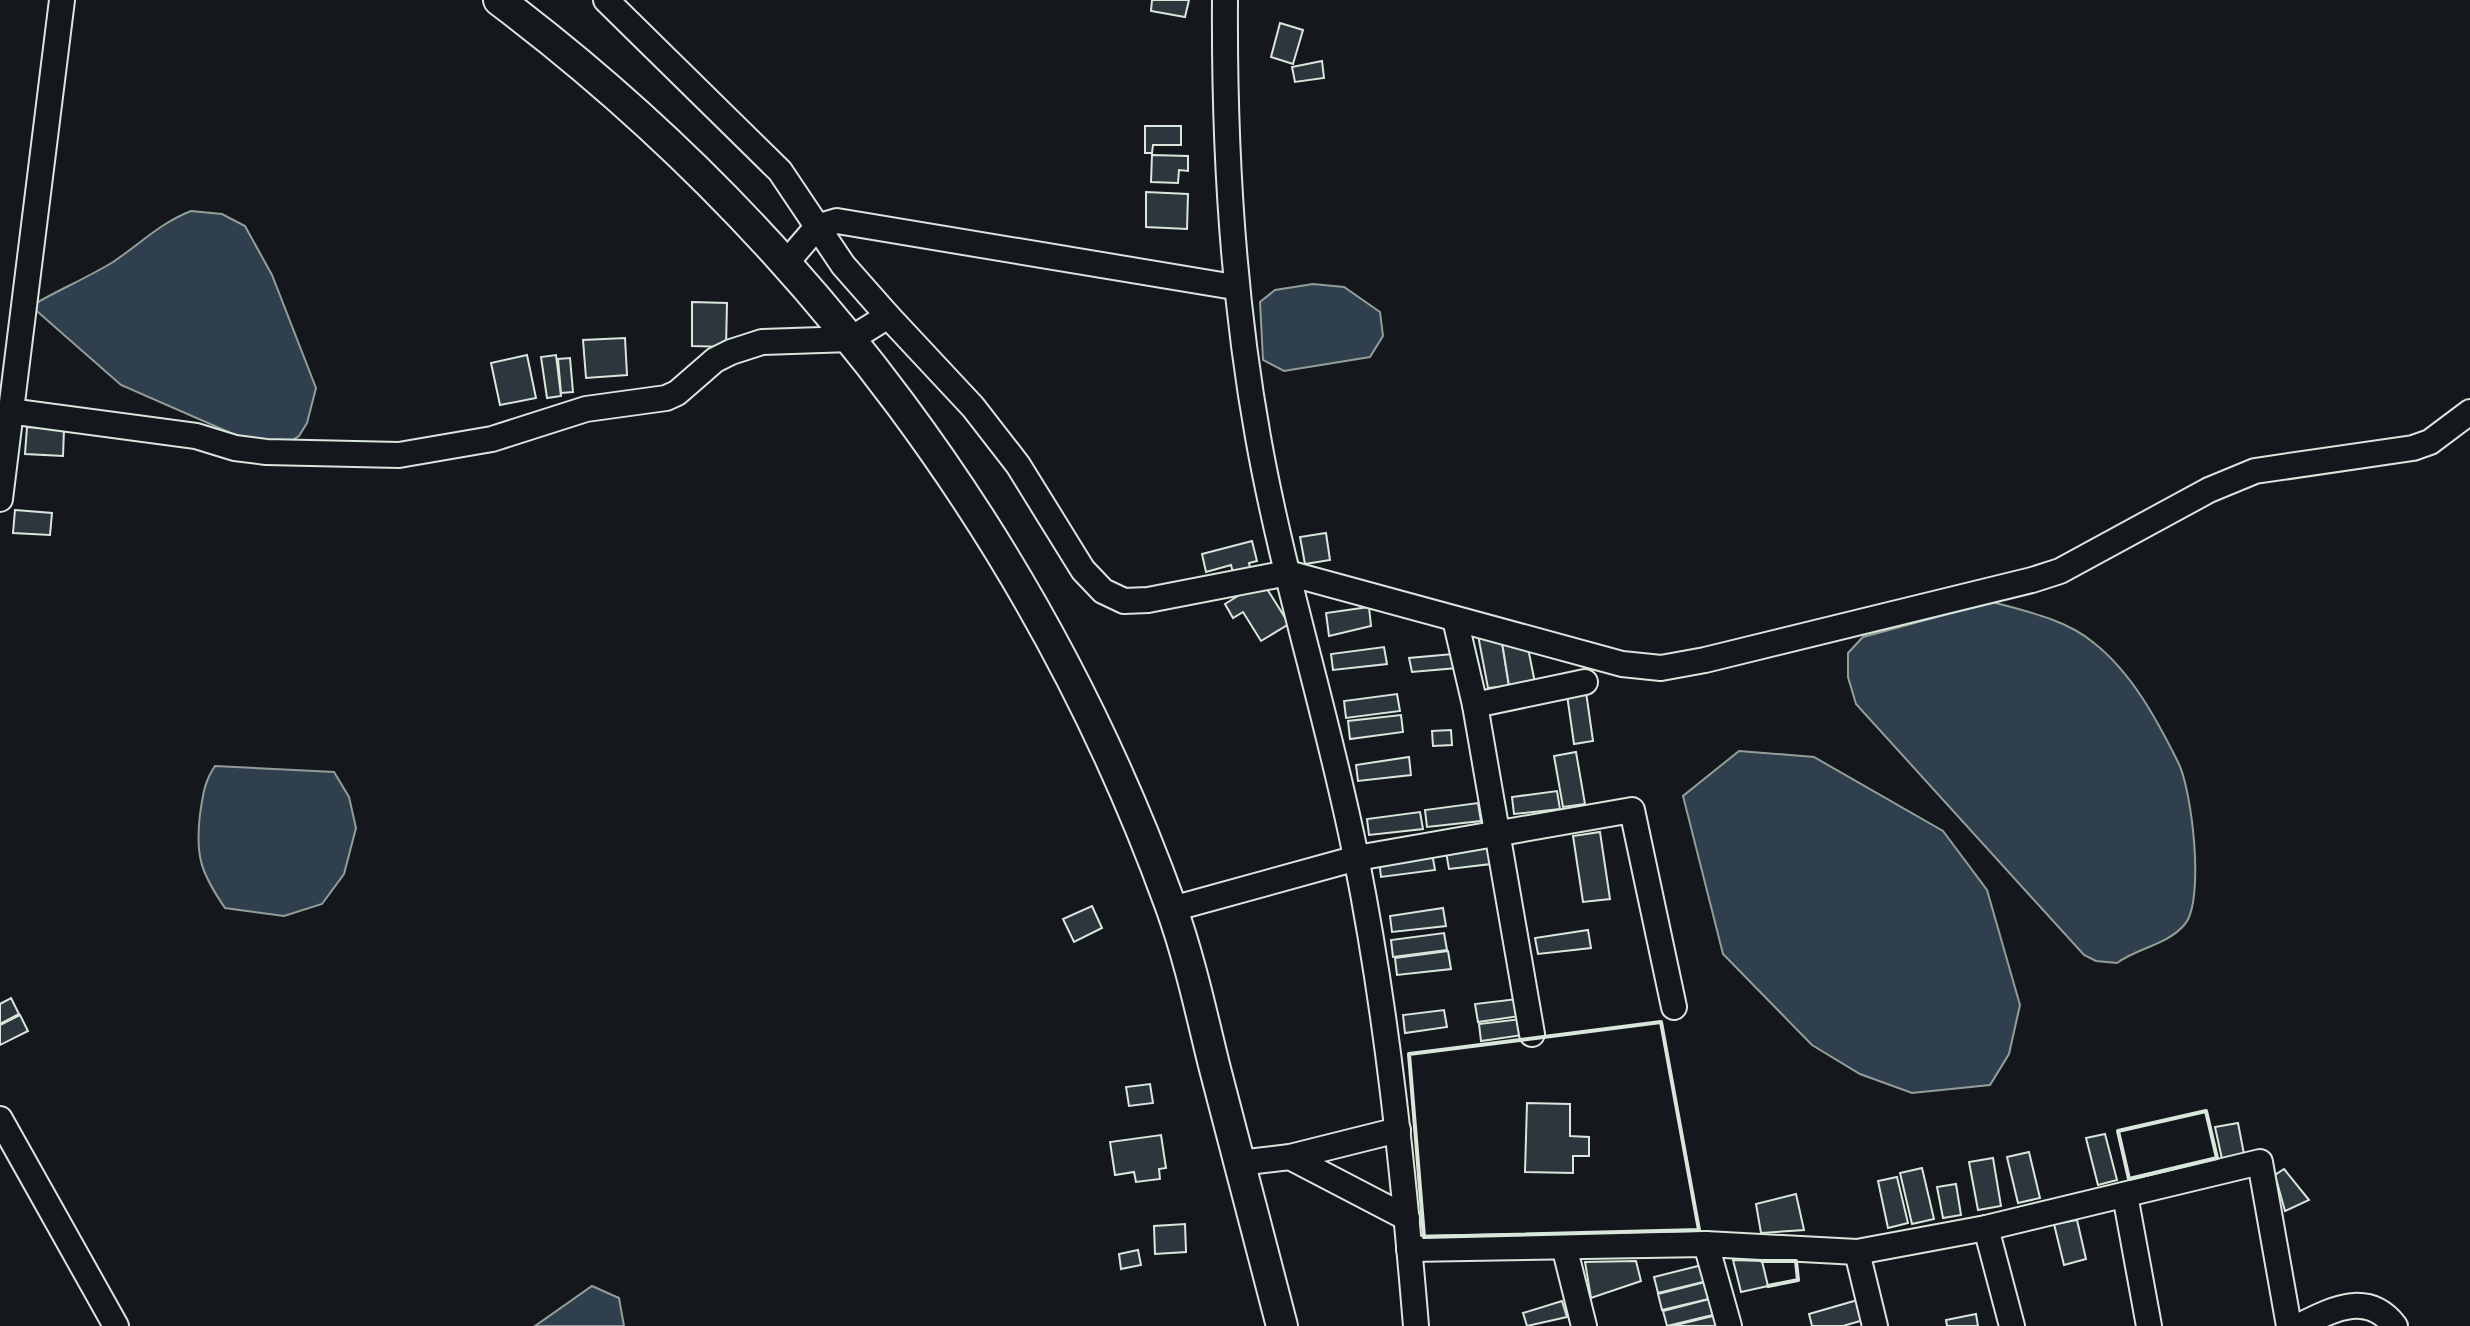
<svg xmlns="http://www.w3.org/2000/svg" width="2470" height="1326" viewBox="0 0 2470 1326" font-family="'Space Grotesk',sans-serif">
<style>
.water{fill:#2f3f4d;stroke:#939e99;stroke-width:2}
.building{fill:#2c363c;stroke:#d8e6dc;stroke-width:2}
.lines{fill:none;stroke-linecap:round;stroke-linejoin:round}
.minor-casing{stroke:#d8e6dc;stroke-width:28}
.major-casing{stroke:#d8e6dc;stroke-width:34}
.minor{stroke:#14181c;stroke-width:24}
.major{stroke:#14181c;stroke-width:30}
.wall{stroke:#d8e6dc;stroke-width:4}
</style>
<rect width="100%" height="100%" fill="#14181c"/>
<g class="water">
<path d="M 191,211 L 222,214 L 245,226 L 272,275 L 316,388 L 307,423 L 299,436 L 286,444 L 249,441 L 121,385 L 31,306 C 58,290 87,278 113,262 C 140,244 160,223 191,211 Z"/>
<polygon points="1313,284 1344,287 1380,312 1383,336 1370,357 1284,371 1263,360 1260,302 1275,290"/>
<path d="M 1992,602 C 2026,611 2067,620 2094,643 C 2132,673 2157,720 2178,762 C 2192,789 2205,900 2185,924 C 2168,945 2137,948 2117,963 L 2096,961 L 2084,955 L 1856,704 L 1848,677 L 1848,653 L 1863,637 Z"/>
<polygon points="1739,751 1814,757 1943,831 1987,890 2020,1005 2009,1054 1990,1085 1912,1093 1860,1074 1812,1045 1723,954 1683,796"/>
<path d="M 215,766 L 334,772 L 349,797 L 356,828 L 344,874 L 322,904 L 284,916 L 225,908 C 201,873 195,856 200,814 C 203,795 204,782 215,766 Z"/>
<polygon points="592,1286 619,1298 624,1326 535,1326"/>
</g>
<g class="building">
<polygon points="1152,0 1189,0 1185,17 1151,11"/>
<polygon points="1280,23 1303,30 1293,64 1271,57"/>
<polygon points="1322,61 1324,78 1295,82 1292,67"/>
<polygon points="1145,126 1181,126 1181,145 1153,145 1152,153 1145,153"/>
<polygon points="1152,155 1188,156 1188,171 1179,170 1178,183 1151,182"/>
<polygon points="1146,192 1188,194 1187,229 1146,227"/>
<polygon points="692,302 727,303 726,347 692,346"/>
<polygon points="625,338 627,375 586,378 583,340"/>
<polygon points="527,355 536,398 500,405 491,363"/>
<polygon points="556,355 561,396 547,398 541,357"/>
<polygon points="570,358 573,392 561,393 558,359"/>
<polygon points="27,427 64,429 63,456 25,454"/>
<polygon points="15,510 52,513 50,535 13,533"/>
<polygon points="1326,533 1330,560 1305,564 1300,537"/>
<polygon points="1252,541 1257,561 1249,563 1250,568 1233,573 1231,565 1206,572 1202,554"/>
<polygon points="1262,581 1289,624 1261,641 1243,612 1233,618 1225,604"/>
<polygon points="1369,607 1371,626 1329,636 1326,613"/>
<polygon points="1477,630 1501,636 1509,686 1488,688"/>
<polygon points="1501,636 1527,643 1535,683 1509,686"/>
<polygon points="1384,647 1387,664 1333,670 1331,654"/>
<polygon points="1453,654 1457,668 1412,672 1409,658"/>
<polygon points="1586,692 1593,741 1574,744 1567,695"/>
<polygon points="1397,694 1400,711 1346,718 1344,701"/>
<polygon points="1401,715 1403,732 1350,739 1348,721"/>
<polygon points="1451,730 1452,745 1433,746 1432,731"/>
<polygon points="1576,752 1585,804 1563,807 1554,756"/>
<polygon points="1409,757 1411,775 1358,781 1356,765"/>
<polygon points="1557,791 1560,809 1514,814 1512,797"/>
<polygon points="1478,803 1481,821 1427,827 1425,810"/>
<polygon points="1420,812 1423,829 1369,835 1367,819"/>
<polygon points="1600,832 1610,899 1583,902 1573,836"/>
<polygon points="1489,846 1491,864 1449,869 1446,852"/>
<polygon points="1432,853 1435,870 1381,877 1379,860"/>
<polygon points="1092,906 1102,928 1074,942 1063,919"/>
<polygon points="1443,908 1446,926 1392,932 1390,916"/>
<polygon points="1588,930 1591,948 1538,954 1535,938"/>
<polygon points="1444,933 1447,950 1393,957 1391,940"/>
<polygon points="1448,951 1451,969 1397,975 1395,958"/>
<polygon points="11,998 19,1014 0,1024 0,1004"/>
<polygon points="1517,999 1520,1016 1478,1022 1475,1004"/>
<polygon points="1444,1010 1447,1027 1405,1033 1403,1015"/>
<polygon points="20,1015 28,1031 0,1045 0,1025"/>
<polygon points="1521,1019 1523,1035 1481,1041 1479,1024"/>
<polygon points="1150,1084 1153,1103 1129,1106 1126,1087"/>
<polygon points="1527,1103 1570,1104 1570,1136 1589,1137 1589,1156 1573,1156 1573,1173 1525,1172"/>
<polygon points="2238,1123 2244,1154 2222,1159 2215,1127"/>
<polygon points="2105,1134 2117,1180 2098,1185 2086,1138"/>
<polygon points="1161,1135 1166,1168 1159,1169 1160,1179 1136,1182 1134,1172 1115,1175 1110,1142"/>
<polygon points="2029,1152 2040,1198 2018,1203 2007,1157"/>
<polygon points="1993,1158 2001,1206 1978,1210 1969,1162"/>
<polygon points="1922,1168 1934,1219 1912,1224 1900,1173"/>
<polygon points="2284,1169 2309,1200 2285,1211 2275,1175"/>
<polygon points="1897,1177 1908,1223 1888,1228 1878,1181"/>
<polygon points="1956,1184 1961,1215 1943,1218 1937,1187"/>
<polygon points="1796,1194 1804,1230 1761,1233 1756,1204"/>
<polygon points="2077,1220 2086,1259 2064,1265 2054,1224"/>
<polygon points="1185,1224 1186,1252 1155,1254 1154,1226"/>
<polygon points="1138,1250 1141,1265 1121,1269 1119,1254"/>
<polygon points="1733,1260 1762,1261 1768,1286 1741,1292"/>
<polygon points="1636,1261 1641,1281 1591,1298 1585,1262"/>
<polygon points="1702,1265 1707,1281 1658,1293 1654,1277"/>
<polygon points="1713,1280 1717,1297 1662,1310 1658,1294"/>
<polygon points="1717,1297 1721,1313 1667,1326 1663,1311"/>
<polygon points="1861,1299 1867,1319 1843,1326 1812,1326 1809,1314"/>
<polygon points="1562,1301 1567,1317 1527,1326 1523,1313"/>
<polygon points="1721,1314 1725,1326 1672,1326"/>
<polygon points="1976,1314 1978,1326 1947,1326 1946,1320"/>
</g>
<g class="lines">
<defs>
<g id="minor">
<polyline points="606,0 780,171 843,265 888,316"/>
<path d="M 1225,0 C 1224,147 1232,292 1258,437 C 1283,578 1328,716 1356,857 C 1387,1012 1403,1169 1416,1326"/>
<polyline points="786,263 817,227 837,221 1234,287"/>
<polyline points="0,420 9,411 196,436 235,448 266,452 399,455 492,439 586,409 666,398 677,393 715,360 731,352 762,342 851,339 888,316 973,407 1018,465 1083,570 1103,591 1124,601 1148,600 1288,573 1622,664 1661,668 1705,660 2032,580 2060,571 2209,490 2255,471 2413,448 2430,442 2470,412"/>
<polyline points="0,499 62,0"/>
<polyline points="1455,619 1475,705 1532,1034"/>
<polyline points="1475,705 1585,682"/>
<polyline points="1172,909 1357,858 1632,810 1674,1007"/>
<polyline points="0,1119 116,1326"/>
<polyline points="1290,1157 1407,1218"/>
<polyline points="1239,1163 1290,1157 1398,1130"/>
<polyline points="2125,1195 2149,1326"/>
<polyline points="1986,1228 2012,1326"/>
<polyline points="1706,1244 1729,1326"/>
<polyline points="1564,1246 1584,1326"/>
<polyline points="1409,1249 1706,1244 1857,1252 1986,1228 2260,1162 2289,1326"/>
<polyline points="1857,1252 1875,1326"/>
<path d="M 2299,1326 C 2332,1310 2367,1290 2395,1326"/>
</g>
<path id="major" d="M 499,0 C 804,230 1040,545 1170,904 C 1189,956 1201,1012 1214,1065 C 1237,1152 1259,1239 1282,1326"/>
</defs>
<use href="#minor" class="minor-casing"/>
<use href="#major" class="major-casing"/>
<use href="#minor" class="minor"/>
<use href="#major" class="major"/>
<g class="wall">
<polygon points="1661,1022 1699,1230 1424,1237 1409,1054"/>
<polygon points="2206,1111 2217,1158 2129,1179 2118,1131"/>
<polyline points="1762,1261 1796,1261 1798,1280 1768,1286"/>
</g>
</g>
</svg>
